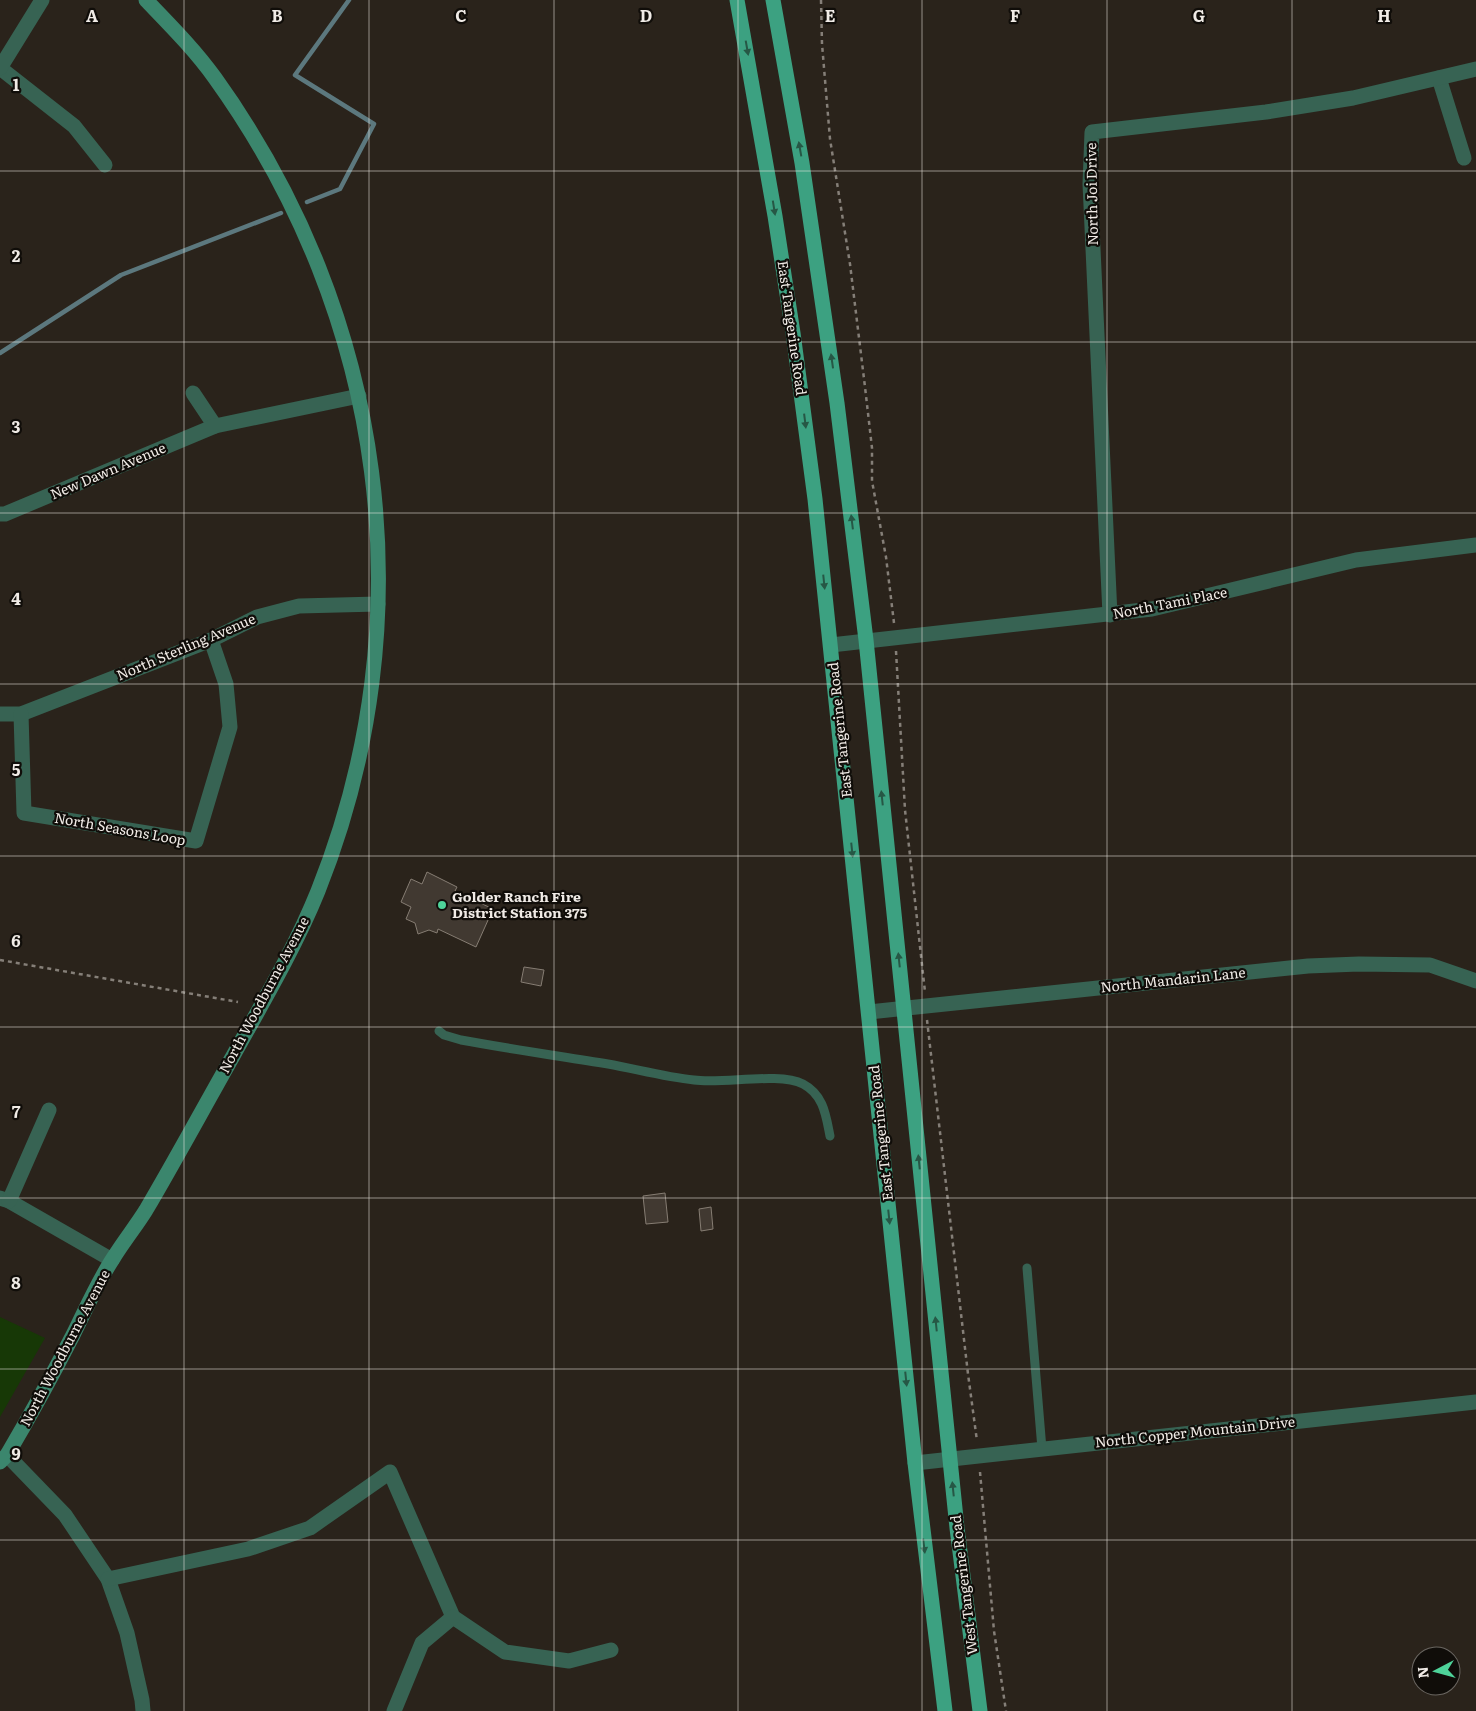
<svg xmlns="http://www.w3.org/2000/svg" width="1476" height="1711" viewBox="0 0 1476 1711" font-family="Literata,serif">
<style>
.green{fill:#173806}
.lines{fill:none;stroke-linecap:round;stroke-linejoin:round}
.stream{stroke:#5c787e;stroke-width:4.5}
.building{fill:#413931;stroke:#867d73}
.path{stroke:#857f78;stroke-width:2.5;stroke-dasharray:4 4;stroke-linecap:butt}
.lane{stroke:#376353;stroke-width:9}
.street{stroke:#376353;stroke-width:15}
.secondary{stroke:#3b866d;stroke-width:15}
.primary{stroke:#3ca181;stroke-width:15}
.oneway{fill:#265745}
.grid{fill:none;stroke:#f0ebe6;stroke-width:1;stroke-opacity:0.55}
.poi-dot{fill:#4ed399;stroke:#100d09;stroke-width:2}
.labels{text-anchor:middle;stroke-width:4.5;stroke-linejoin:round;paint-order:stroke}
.street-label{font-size:14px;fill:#f0ebe6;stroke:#100d09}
.poi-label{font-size:14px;font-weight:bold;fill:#f0ebe6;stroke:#100d09;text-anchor:start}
.grid-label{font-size:16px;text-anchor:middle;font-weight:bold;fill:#f0ebe6;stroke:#100d09;stroke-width:4.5;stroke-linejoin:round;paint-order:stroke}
</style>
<rect width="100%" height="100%" fill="#2a231b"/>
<polygon class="green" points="0,1317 45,1338 0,1417"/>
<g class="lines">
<g class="stream">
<polyline points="307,202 340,189 374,124 295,75 349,0"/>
<polyline points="0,353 121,275 281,213"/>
</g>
</g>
<g class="building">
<polygon points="427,872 457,887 455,891 493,909 476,947 438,929 437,933 429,930 418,934 415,923 406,919 411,907 401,902 411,879 422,884"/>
<polygon points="524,967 544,970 541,986 521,982"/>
<polygon points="665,1193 668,1222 646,1224 643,1196"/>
<polygon points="711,1207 713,1229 701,1231 699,1209"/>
</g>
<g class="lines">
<g class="path">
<polyline points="821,0 822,44 830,139 850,264 865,387 872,448 872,481 886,557 894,623"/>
<polyline points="896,651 905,810 925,992"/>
<polyline points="0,960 238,1002"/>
<polyline points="927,1020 968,1374 977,1441"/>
<polyline points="980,1472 994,1631 1006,1711"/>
</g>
<g class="lane">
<path d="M 439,1031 L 444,1035 L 461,1040 C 510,1049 559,1056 608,1064 C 636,1069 665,1077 694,1080 C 724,1084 779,1072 803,1084 C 824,1095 826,1116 830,1136"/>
<polyline points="1027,1268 1042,1449"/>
</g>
<g class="street">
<polyline points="0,68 74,126 105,165"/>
<polyline points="0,68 42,0"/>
<polyline points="1439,78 1464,158"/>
<polyline points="193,393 215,426"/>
<polyline points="0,514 5,514 215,426 359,396"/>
<polyline points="1110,615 1090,184 1092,132 1266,112 1353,98 1476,69"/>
<polyline points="831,645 1152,609 1356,560 1476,545"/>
<polyline points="0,714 21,714 211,640 257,617 299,606 378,604"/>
<polyline points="21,714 24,813 196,841 230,727 226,684 211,640"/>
<polyline points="869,1012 1308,966 1359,964 1430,965 1476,981"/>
<polyline points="0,1198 9,1201 112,1260"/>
<polyline points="9,1201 49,1110"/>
<polyline points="7,1455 65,1515 108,1579 127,1633 142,1700 143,1711"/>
<polyline points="915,1463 1476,1402"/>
<polyline points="108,1579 248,1549 310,1528 390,1472 453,1617 505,1652 569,1661 611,1650"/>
<polyline points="394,1711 422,1643 453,1617"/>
</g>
<path class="secondary" d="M 0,1462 L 7,1455 C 30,1416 52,1376 73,1335 C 86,1309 98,1281 114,1257 C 124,1241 136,1226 146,1210 C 176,1159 204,1107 233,1056 C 263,1002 295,948 318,891 C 427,618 386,316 215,78 C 195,50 170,25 146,0"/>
<g class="primary">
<polyline points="737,0 775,216 793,333 815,499 915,1463 945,1711"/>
<polyline points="773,0 802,163 837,403 866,640 957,1528 980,1711"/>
</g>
</g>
<defs><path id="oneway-solid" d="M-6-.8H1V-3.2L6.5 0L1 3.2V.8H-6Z" transform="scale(1.25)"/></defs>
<g class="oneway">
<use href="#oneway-solid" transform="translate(747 48) rotate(80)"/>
<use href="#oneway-solid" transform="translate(800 149) rotate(-100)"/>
<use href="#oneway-solid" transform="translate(774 208) rotate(81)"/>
<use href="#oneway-solid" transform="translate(832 361) rotate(-98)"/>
<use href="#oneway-solid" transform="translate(805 421) rotate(83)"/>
<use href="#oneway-solid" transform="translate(852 522) rotate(-97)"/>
<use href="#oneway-solid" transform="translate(824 582) rotate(84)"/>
<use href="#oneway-solid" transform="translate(882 798) rotate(-96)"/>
<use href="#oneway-solid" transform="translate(852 850) rotate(84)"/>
<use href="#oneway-solid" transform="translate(899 960) rotate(-96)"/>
<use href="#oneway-solid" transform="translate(919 1162) rotate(-96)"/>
<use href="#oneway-solid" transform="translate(889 1217) rotate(84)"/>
<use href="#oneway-solid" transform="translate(936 1324) rotate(-96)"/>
<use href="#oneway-solid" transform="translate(906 1379) rotate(84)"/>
<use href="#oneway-solid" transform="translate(953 1489) rotate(-96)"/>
<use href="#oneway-solid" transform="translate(924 1546) rotate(83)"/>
</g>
<path class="grid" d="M 184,0 L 184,1711M 369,0 L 369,1711M 554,0 L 554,1711M 738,0 L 738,1711M 922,0 L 922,1711M 1107,0 L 1107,1711M 1292,0 L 1292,1711M 0,171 L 1476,171M 0,342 L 1476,342M 0,513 L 1476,513M 0,684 L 1476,684M 0,856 L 1476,856M 0,1027 L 1476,1027M 0,1198 L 1476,1198M 0,1369 L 1476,1369M 0,1540 L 1476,1540"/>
<circle class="poi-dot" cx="442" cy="905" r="5"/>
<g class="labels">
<g class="street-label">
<text transform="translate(1092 194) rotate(-91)" y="5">North Joi Drive</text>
<text transform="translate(792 328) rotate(82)" y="5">East Tangerine Road</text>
<text transform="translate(108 471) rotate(-23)" y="5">New Dawn Avenue</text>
<text transform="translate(1170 603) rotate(-11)" y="5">North Tami Place</text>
<text transform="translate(186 647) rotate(-23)" y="5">North Sterling Avenue</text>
<text transform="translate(840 730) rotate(-96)" y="5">East Tangerine Road</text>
<text transform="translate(120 829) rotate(10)" y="5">North Seasons Loop</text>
<text transform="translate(1173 980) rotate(-6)" y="5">North Mandarin Lane</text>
<text transform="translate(264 995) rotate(-62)" y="5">North Woodburne Avenue</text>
<text transform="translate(881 1133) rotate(-96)" y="5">East Tangerine Road</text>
<text transform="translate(65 1348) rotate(-62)" y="5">North Woodburne Avenue</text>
<text transform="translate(1195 1432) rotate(-6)" y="5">North Copper Mountain Drive</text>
<text transform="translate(964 1585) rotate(-97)" y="5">West Tangerine Road</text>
</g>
<g class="poi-label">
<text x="452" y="902">Golder Ranch Fire<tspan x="452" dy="16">District Station 375</tspan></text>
</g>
</g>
<g class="grid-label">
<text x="92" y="22">A</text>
<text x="277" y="22">B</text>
<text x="461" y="22">C</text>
<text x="646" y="22">D</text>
<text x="830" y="22">E</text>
<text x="1015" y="22">F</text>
<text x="1199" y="22">G</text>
<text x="1384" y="22">H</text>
<text x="16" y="91">1</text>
<text x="16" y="262">2</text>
<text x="16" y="433">3</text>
<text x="16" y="605">4</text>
<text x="16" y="776">5</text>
<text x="16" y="947">6</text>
<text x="16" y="1118">7</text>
<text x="16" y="1289">8</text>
<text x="16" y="1460">9</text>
</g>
<g transform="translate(1436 1671) rotate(264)"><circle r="24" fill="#100d09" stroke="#6a6661"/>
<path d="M0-4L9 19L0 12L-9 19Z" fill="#4ed399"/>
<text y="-8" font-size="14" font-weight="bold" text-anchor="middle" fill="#f0ebe6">N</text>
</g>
</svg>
